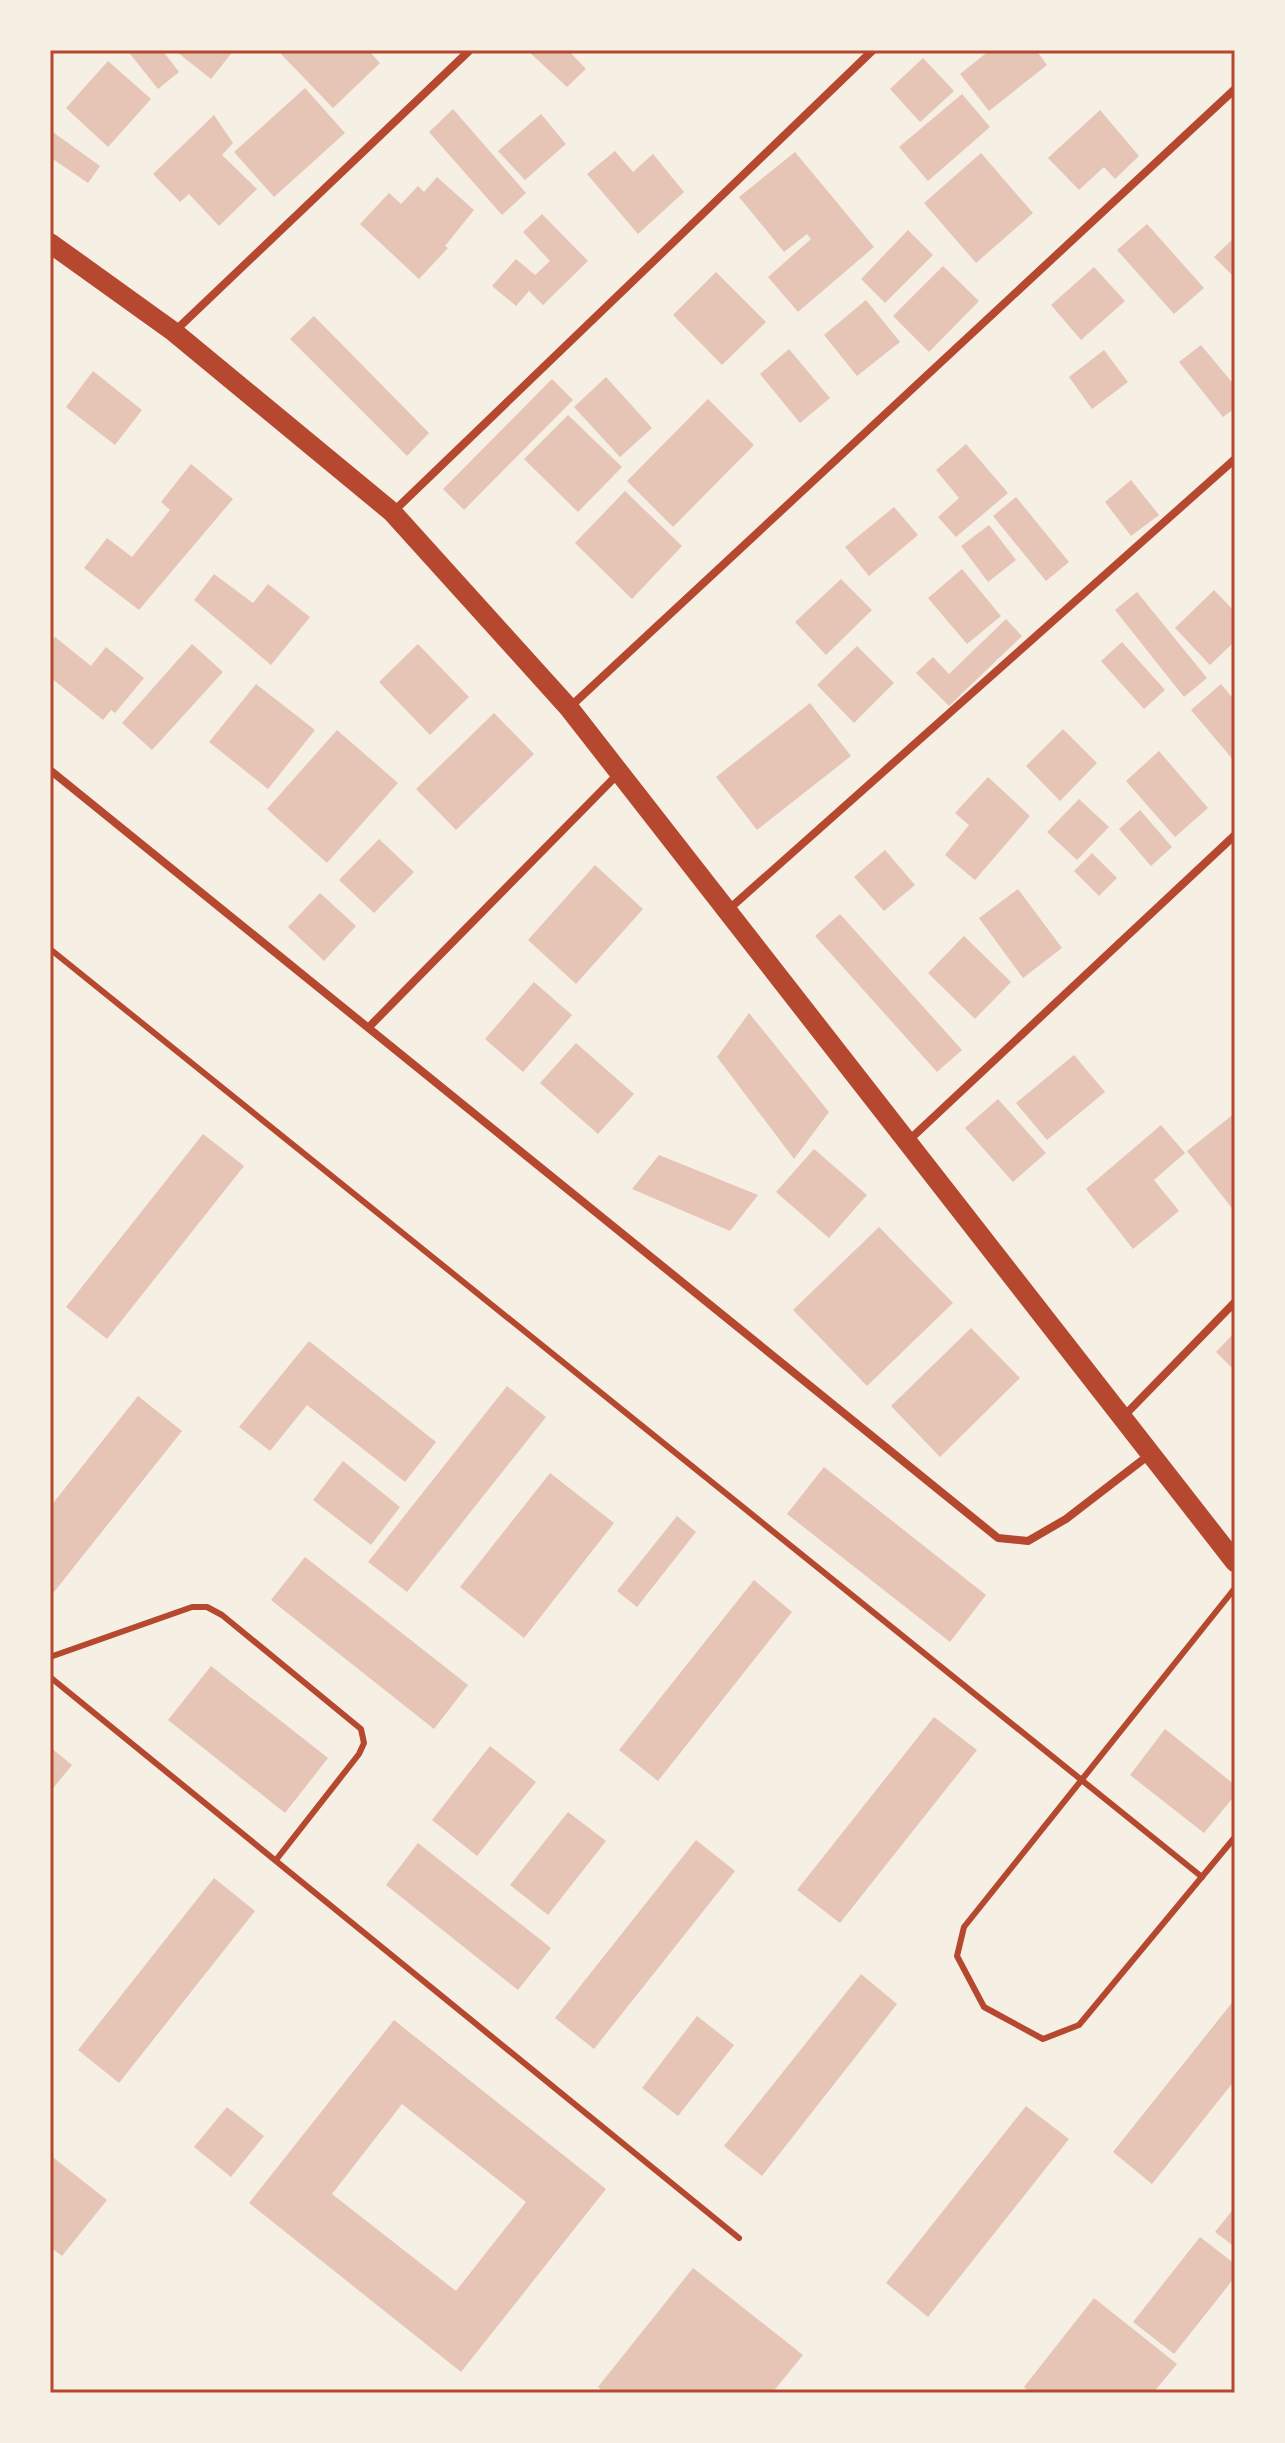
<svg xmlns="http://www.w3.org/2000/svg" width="1285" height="2443" viewBox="0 0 1285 2443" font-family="'Source Sans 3',sans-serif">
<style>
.building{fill:#e6c5b7;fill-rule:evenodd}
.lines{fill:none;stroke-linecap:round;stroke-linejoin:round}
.service{stroke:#b5482f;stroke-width:6}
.minor{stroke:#b5482f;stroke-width:8}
.primary{stroke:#b5482f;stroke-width:20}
.neatline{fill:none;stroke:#b5482f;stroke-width:3}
</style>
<rect width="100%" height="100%" fill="#f6efe4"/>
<g class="building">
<polygon points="127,50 162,50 179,72 158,89"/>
<polygon points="179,50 234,50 211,79 177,52"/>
<polygon points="285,50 368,50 380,63 333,108 281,54"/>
<polygon points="527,50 568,50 586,69 567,87"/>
<polygon points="990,50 1036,50 1047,65 989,111 960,74"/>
<polygon points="923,58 954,91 920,122 890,89"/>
<polygon points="108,61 151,99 108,147 66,108"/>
<polygon points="305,88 345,133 274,197 234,152"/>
<polygon points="962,94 990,127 928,181 899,147"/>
<polygon points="453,109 526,193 502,215 429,132"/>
<polygon points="1100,110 1139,156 1115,179 1104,167 1079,190 1048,158"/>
<polygon points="541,114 566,144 525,180 498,151"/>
<polygon points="214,115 233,143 222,155 257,189 219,226 189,194 180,202 153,174"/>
<polygon points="50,130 100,166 88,183 50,157"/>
<polygon points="615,151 633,172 653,154 684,192 638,234 587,174"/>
<polygon points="795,152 874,247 798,312 768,277 811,239 807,234 784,252 739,197"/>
<polygon points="981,153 1033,213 976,263 924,203"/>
<polygon points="437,177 474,210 445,246 448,248 419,279 360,224 389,193 401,204 418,186 424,192"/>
<polygon points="542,214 588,261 543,305 529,291 516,306 492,286 516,259 535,275 550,261 523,232"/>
<polygon points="1147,224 1204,288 1174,314 1117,250"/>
<polygon points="908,230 933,255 885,303 861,279"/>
<polygon points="1235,237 1235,278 1214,257"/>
<polygon points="943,266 979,301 929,352 893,316"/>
<polygon points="1094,267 1125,301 1081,340 1051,305"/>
<polygon points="716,272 766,322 722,365 673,315"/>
<polygon points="866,300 900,342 857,376 824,335"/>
<polygon points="314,316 429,433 407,456 290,339"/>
<polygon points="1201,345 1235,386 1235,408 1223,417 1179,362"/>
<polygon points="789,349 830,398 800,423 760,374"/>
<polygon points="1104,350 1128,382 1092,409 1069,377"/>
<polygon points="93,371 142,410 115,445 66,407"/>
<polygon points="606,377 652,428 620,457 574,407"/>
<polygon points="552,379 573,400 464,510 443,489"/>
<polygon points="708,399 754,445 673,527 627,481"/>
<polygon points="568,415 622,467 578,512 524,459"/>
<polygon points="966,444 1008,493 956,537 938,517 959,498 936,470"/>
<polygon points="191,464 233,499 139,610 84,568 107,538 132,557 170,510 161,502"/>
<polygon points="1131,480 1159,515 1131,536 1105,502"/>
<polygon points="625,491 682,546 632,599 575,543"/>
<polygon points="1016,497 1069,562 1046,581 993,516"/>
<polygon points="894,507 918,535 869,576 845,547"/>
<polygon points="989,525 1016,560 988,582 961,546"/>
<polygon points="962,569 1001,616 967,644 928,598"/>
<polygon points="214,574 253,603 268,584 310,617 271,665 194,600"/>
<polygon points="841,579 872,610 826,655 795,622"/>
<polygon points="1214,590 1235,612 1235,641 1210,665 1175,628"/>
<polygon points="1137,592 1207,678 1184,697 1115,610"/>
<polygon points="1006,619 1022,636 949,706 916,673 933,657 949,674"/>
<polygon points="55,637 91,666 106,647 144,678 115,713 111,710 103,720 50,677 50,643"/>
<polygon points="1122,642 1165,690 1144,709 1101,661"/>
<polygon points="192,644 223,672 152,750 122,723"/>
<polygon points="418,644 469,697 430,735 379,682"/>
<polygon points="857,646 894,683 854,723 817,685"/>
<polygon points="256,684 315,730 268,789 209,742"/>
<polygon points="1221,684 1235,701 1235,762 1191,710"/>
<polygon points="810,703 851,756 757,830 716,777"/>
<polygon points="494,713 534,754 456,830 416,789"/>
<polygon points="1063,729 1097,763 1060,801 1026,766"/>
<polygon points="337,730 398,783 327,863 267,809"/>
<polygon points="1159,751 1208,808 1175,837 1126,781"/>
<polygon points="988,777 1030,816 975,880 945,855 969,825 955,813"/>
<polygon points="1079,799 1109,827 1077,860 1047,832"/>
<polygon points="1140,810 1172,847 1151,866 1119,829"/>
<polygon points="379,839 414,872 374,913 339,880"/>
<polygon points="885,850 915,885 884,911 854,877"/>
<polygon points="1092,853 1117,878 1099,896 1074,871"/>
<polygon points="595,865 643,909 576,984 528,940"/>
<polygon points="1018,889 1062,948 1023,978 979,918"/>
<polygon points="320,893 356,926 324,961 288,927"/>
<polygon points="840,914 962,1050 937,1072 815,936"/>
<polygon points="964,936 1011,982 975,1019 928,973"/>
<polygon points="534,982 572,1015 523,1072 485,1039"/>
<polygon points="749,1013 829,1112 794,1159 717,1057"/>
<polygon points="576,1043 634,1094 598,1134 540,1083"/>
<polygon points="1074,1055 1105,1092 1047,1140 1016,1103"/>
<polygon points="998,1099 1046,1153 1013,1182 965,1128"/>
<polygon points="1235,1113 1235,1212 1187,1151"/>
<polygon points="1161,1125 1185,1153 1154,1180 1179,1211 1133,1249 1086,1189"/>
<polygon points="203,1134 244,1166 107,1339 66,1307"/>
<polygon points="814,1149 867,1195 829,1238 776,1192"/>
<polygon points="659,1155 758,1195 730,1231 632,1189"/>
<polygon points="879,1227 953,1303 867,1386 793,1310"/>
<polygon points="971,1328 1020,1378 940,1457 891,1406"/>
<polygon points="1235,1332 1235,1371 1216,1352"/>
<polygon points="309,1341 436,1442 405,1482 307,1405 270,1451 239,1427"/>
<polygon points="507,1386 546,1417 407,1592 368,1562"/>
<polygon points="138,1396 182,1431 50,1597 50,1507"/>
<polygon points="343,1461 400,1507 371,1545 313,1500"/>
<polygon points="824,1467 986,1595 950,1642 787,1514"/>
<polygon points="550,1473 614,1523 524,1638 460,1587"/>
<polygon points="677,1516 696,1532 637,1607 617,1591"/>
<polygon points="305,1557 468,1685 434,1729 271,1600"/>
<polygon points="754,1580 792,1612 658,1781 619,1750"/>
<polygon points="211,1666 328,1758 285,1813 168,1720"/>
<polygon points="934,1717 977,1750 840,1923 797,1890"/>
<polygon points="1165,1729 1235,1785 1235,1795 1204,1833 1130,1775"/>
<polygon points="490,1746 536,1782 477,1856 432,1820"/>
<polygon points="50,1747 72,1765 50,1792"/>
<polygon points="568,1812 606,1841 548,1915 510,1885"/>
<polygon points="696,1840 735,1871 594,2049 555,2018"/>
<polygon points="418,1843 551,1948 518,1990 386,1885"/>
<polygon points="214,1878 255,1911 119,2083 78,2050"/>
<polygon points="861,1974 897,2004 762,2176 724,2146"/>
<polygon points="1235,1999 1235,2080 1152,2184 1113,2152"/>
<polygon points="697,2016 734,2045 678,2116 642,2088"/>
<path d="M 394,2020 L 606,2189 L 461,2372 L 249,2203 ZM 402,2104 L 526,2202 L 456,2291 L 332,2194 Z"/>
<polygon points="1026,2106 1069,2139 928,2317 886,2283"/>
<polygon points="227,2107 264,2136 231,2177 194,2147"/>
<polygon points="50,2155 107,2200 62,2256 50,2247"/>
<polygon points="1235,2207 1235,2247 1215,2232"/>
<polygon points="1200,2237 1235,2264 1235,2277 1174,2354 1133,2322"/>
<polygon points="693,2268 803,2355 772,2393 605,2393 598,2387"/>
<polygon points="1094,2298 1177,2364 1153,2393 1031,2393 1024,2387"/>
</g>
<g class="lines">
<g class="service">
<polyline points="50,949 1202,1877"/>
<polyline points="1235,1588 964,1927 957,1956 984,2007 1043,2039 1079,2025 1235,1837"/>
<polyline points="50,1657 192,1607 207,1607 222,1615 361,1729 364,1743 359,1754 276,1860"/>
<polyline points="50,1677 739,2238"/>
</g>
<g class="minor">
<polyline points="175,331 470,50"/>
<polyline points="393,512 873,50"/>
<polyline points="570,707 1235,89"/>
<polyline points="50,770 998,1538 1028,1541 1066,1519 1149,1455"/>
<polyline points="728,910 1235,459"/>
<polyline points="370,1026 619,773"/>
<polyline points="907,1142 1235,835"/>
<polyline points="1122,1418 1235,1302"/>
</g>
<polyline class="primary" points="50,243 174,332 392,512 569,708 1235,1562"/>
</g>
<rect width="1285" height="2443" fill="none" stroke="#f6efe4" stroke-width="104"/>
<rect x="52" y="52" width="1181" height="2339" class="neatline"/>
</svg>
